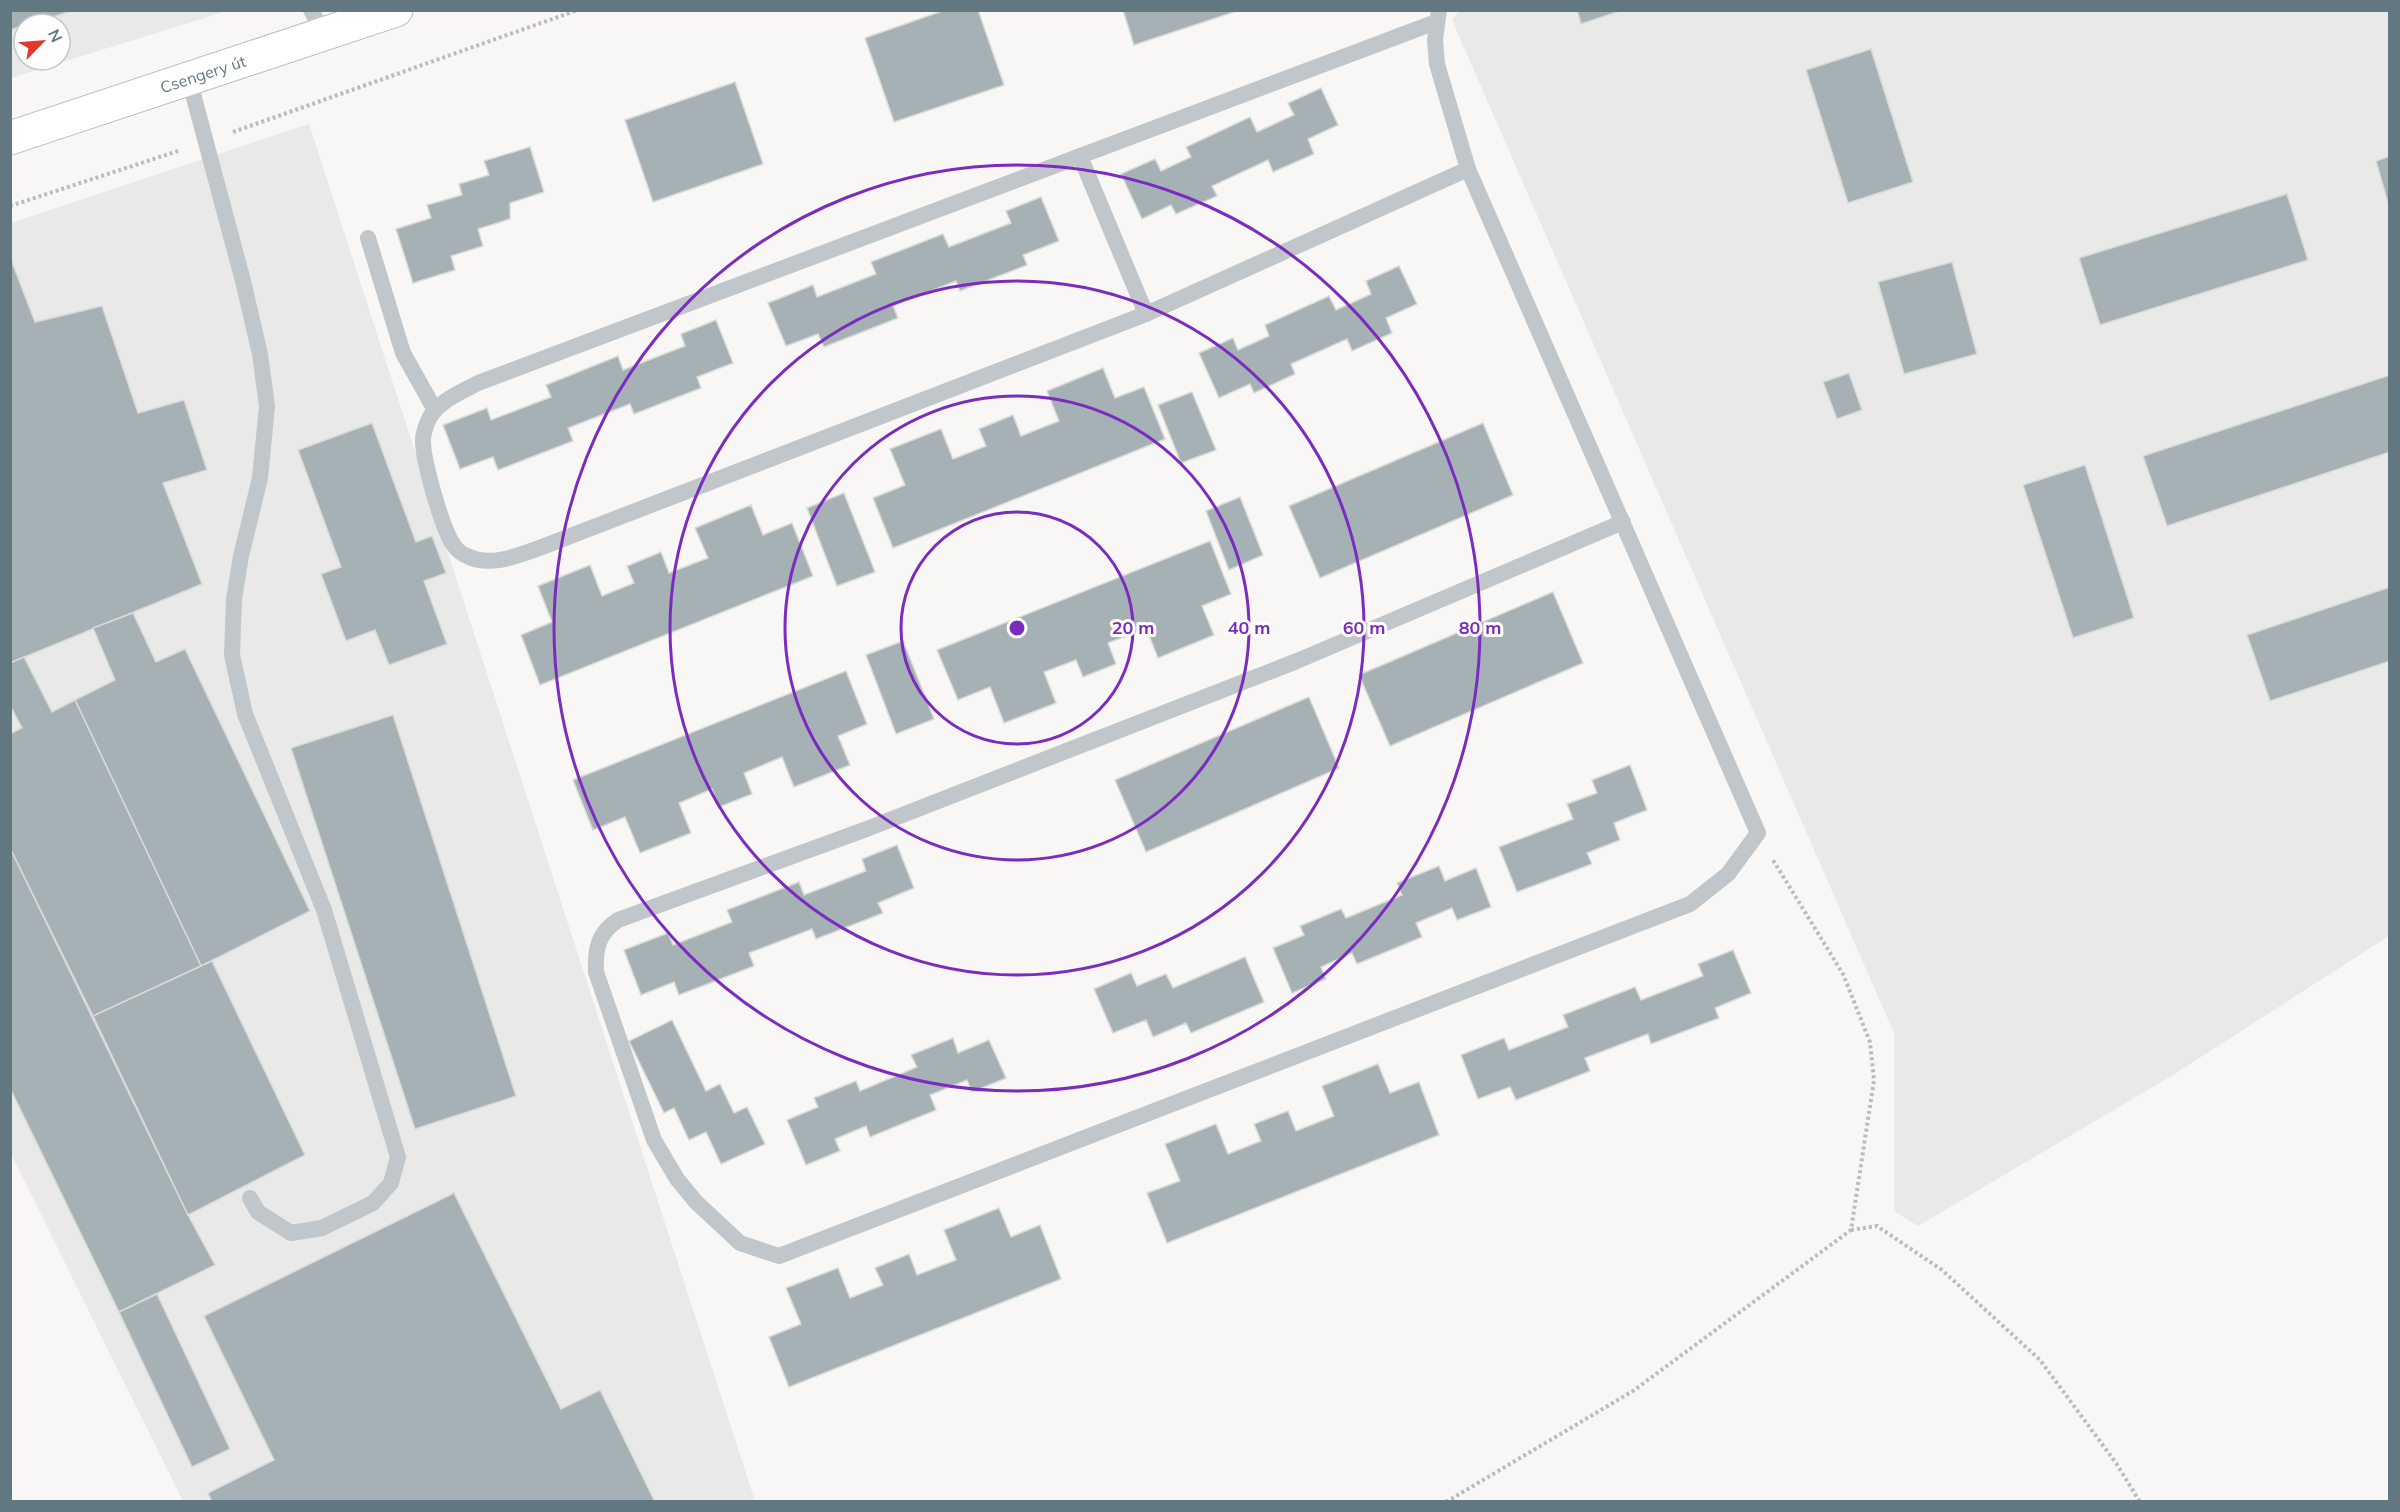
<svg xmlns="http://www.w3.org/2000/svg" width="2400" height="1512" viewBox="0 0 2400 1512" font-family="Mulish,sans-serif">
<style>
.built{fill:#e8e9e8;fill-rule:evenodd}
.building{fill:#a5b1b4;stroke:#d9d9d7;stroke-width:1.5}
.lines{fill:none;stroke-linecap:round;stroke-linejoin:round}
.secondary-casing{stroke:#b0b9bc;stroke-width:35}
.path{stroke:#b8bdbf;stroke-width:4;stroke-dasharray:3 3;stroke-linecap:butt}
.lane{stroke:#c0c6c9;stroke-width:16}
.secondary{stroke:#fff;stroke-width:33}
.ring{fill:none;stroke:#7b2cbf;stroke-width:3}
.labels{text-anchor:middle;stroke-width:6;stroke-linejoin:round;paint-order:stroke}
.street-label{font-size:16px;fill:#627880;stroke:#fff}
.centre{fill:#7b2cbf;stroke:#fff;stroke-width:3}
.ring-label{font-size:18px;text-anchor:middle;font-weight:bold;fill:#7b2cbf;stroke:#fff;stroke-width:6;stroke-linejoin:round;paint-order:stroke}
</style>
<rect width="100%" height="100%" fill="#f8f7f5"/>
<g class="built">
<polygon points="1460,10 2389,11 2389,936 2173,1075 1918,1226 1894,1211 1894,1033 1452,20"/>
<path d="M 11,11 L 227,11 L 11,78 ZM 24,24 L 60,24 L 60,60 L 24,60 Z"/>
<polygon points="309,124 755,1501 183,1501 11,1154 11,223"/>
</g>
<g class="building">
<polygon points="10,10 75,10 10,30"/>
<polygon points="945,10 978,10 1004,85 894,122 865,38"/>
<polygon points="1123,10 1240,10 1134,45"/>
<polygon points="1577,10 1623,10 1581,24"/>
<polygon points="1871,49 1913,182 1848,203 1806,70"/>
<polygon points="735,82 763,164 653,202 625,120"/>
<polygon points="1321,88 1338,125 1308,139 1314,154 1273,172 1268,160 1212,186 1217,196 1176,214 1171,205 1142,219 1121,174 1155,159 1161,171 1191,157 1186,147 1250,117 1257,132 1294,115 1288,103"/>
<polygon points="530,147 544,192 510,203 510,219 478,229 483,246 451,256 455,270 413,283 396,229 431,218 427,205 462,195 459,184 489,175 484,161"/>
<polygon points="2390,156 2390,210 2376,161"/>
<polygon points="2287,194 2308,260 2100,325 2079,258"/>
<polygon points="1041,197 1059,241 1023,255 1027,265 960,291 956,281 893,306 898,318 824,347 818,334 786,346 768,303 813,285 817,297 876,274 871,262 943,234 949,247 1011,223 1006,211"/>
<polygon points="10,257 35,322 102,306 138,413 184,400 207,470 163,483 202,584 10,663"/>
<polygon points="1952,262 1977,354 1904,374 1878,282"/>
<polygon points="1399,266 1417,304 1386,318 1392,333 1352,351 1347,339 1291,364 1295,374 1254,393 1250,384 1219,398 1199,353 1233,338 1238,350 1269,336 1265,325 1329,296 1336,310 1371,294 1366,281"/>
<polygon points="716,320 733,363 697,377 701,388 634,414 630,404 568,428 573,441 498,470 493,457 460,469 443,425 487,408 491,420 551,397 546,385 618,356 623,370 685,346 681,334"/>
<polygon points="1103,368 1115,398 1144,387 1165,439 893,548 873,498 905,485 890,449 941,429 953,459 986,446 979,429 1013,415 1021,436 1059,421 1047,391"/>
<polygon points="1849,373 1862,410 1837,419 1823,382"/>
<polygon points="2390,375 2390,452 2167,526 2143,456"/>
<polygon points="1192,392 1216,450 1181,463 1158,405"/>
<polygon points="372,423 416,542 432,536 446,573 424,581 447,644 389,665 375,630 346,641 321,574 341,567 298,450"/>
<polygon points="1483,423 1513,495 1320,578 1289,506"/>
<polygon points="2085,465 2134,618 2073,638 2023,485"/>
<polygon points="844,493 875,572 837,586 807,508"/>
<polygon points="1240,497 1263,555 1229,570 1206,511"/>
<polygon points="751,505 763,535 792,523 813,576 540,685 521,635 552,622 538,586 590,565 602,596 634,583 627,566 661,552 669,573 708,558 695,528"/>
<polygon points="1210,541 1231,594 1202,606 1214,635 1158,658 1146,628 1108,643 1116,664 1083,677 1076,660 1044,672 1056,703 1004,723 990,687 958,700 937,650"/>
<polygon points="2390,587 2390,661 2270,701 2247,635"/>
<polygon points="1553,592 1583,663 1390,746 1359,675"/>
<polygon points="133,613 156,662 185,649 310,911 201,966 75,700 115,680 93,628"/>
<polygon points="903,641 934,719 896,734 866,655"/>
<polygon points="24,657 52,712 75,700 201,966 93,1016 10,848 10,734 22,728 10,705 10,663"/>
<polygon points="846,671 867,724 838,736 850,765 794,787 782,757 744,773 752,794 719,807 712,789 679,803 691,833 640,853 625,817 593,830 573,780"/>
<polygon points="1309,697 1339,768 1146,852 1115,780"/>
<polygon points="393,715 516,1096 415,1129 291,748"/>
<polygon points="1630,765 1647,810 1614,823 1620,840 1587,853 1592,864 1517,892 1499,847 1573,819 1567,804 1597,793 1592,780"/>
<polygon points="897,845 914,888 878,903 883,913 816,939 812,929 749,953 754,966 679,995 674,982 641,995 624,950 668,933 673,945 732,922 727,910 799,882 804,895 866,871 862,859"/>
<polygon points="10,848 188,1215 215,1265 119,1312 10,1088"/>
<polygon points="1439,866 1445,881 1476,868 1491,907 1457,920 1452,908 1416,923 1422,937 1357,964 1352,953 1321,967 1326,979 1292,993 1273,948 1304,935 1300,926 1341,909 1346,918 1402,895 1397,883"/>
<polygon points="1733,950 1751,993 1715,1008 1719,1018 1651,1044 1648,1034 1585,1058 1590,1071 1516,1100 1510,1087 1478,1099 1461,1055 1504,1038 1509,1050 1568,1027 1563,1015 1635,987 1641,1000 1703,976 1698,964"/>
<polygon points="1245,957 1264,1002 1191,1033 1186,1023 1153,1037 1146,1020 1113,1033 1094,989 1131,973 1137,986 1166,974 1173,988"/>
<polygon points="212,961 305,1155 188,1215 93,1016"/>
<polygon points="672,1020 706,1091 720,1084 734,1113 747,1107 765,1144 721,1164 706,1132 689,1140 674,1108 664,1113 629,1041"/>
<polygon points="953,1038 958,1053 989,1040 1006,1078 972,1092 967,1080 930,1095 936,1110 870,1137 866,1126 835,1139 840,1151 806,1165 787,1120 818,1107 814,1098 856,1081 860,1091 917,1067 911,1055"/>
<polygon points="1378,1064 1390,1093 1419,1082 1439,1135 1167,1243 1147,1193 1180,1181 1165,1144 1216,1124 1228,1154 1261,1141 1254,1124 1288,1111 1296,1131 1334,1116 1322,1086"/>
<polygon points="454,1193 561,1409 600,1390 655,1502 212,1502 208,1493 274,1460 204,1316"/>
<polygon points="999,1208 1011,1237 1040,1225 1061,1279 789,1387 769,1337 801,1324 786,1288 838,1268 850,1298 883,1285 875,1268 909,1254 917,1275 956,1260 944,1230"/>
<polygon points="157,1294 230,1449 192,1467 119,1312"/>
</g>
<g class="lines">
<defs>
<polyline id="secondary" points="10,138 396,10"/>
</defs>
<use href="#secondary" class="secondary-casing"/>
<g class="path">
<polyline points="233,132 578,10"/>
<polyline points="10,206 181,150"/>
<polyline points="1851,1230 1877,1226 1942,1270 2040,1360 2116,1463 2140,1502"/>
<polyline points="1446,1502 1633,1391 1851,1230 1874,1080 1870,1042 1843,974 1773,860"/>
</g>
<g class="lane">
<polyline points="311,10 324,34"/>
<path d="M 1439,10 L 1435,40 L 1437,64 L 1468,169 L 1758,833 L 1728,874 L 1690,904 L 779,1256 L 740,1243 L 696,1202 L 677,1179 L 654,1140 L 596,972 C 595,949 598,933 618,920 L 864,830 L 1297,661 L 1623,522"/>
<path d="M 1436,22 L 478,383 C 461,392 436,402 428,421 C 426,426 423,434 423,439 C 422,458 442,528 453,544 C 456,549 462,554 467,556 C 491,568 519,555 542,547 L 1146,314 L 1468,169"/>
<polyline points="189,79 243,281 260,354 267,406 260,478 241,556 234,599 232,655 245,714 324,910 398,1157 391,1183 373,1203 322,1228 291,1233 258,1212 250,1198"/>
<polyline points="1080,156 1146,314"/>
<polyline points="368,238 403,353 435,410"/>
</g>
<use href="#secondary" class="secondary"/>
</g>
<g class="ring">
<circle cx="1017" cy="628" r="116"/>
<circle cx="1017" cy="628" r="232"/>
<circle cx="1017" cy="628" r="347"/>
<circle cx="1017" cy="628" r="463"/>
</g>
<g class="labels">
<g class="street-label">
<text transform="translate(203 74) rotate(-18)" y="6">Csengery út</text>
</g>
</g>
<circle cx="1017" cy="628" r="9" class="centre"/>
<g class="ring-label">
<text x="1133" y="634">20 m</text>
<text x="1249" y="634">40 m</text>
<text x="1364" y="634">60 m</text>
<text x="1480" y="634">80 m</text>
</g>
<rect width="2400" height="1512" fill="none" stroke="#627880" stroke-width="24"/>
<g transform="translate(42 42) rotate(65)"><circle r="28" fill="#ffffff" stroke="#c0c9cc" stroke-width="1.5"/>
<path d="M0-4.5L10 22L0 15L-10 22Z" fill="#e53627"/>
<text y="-9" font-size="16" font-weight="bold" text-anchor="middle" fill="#627880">N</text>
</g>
</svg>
